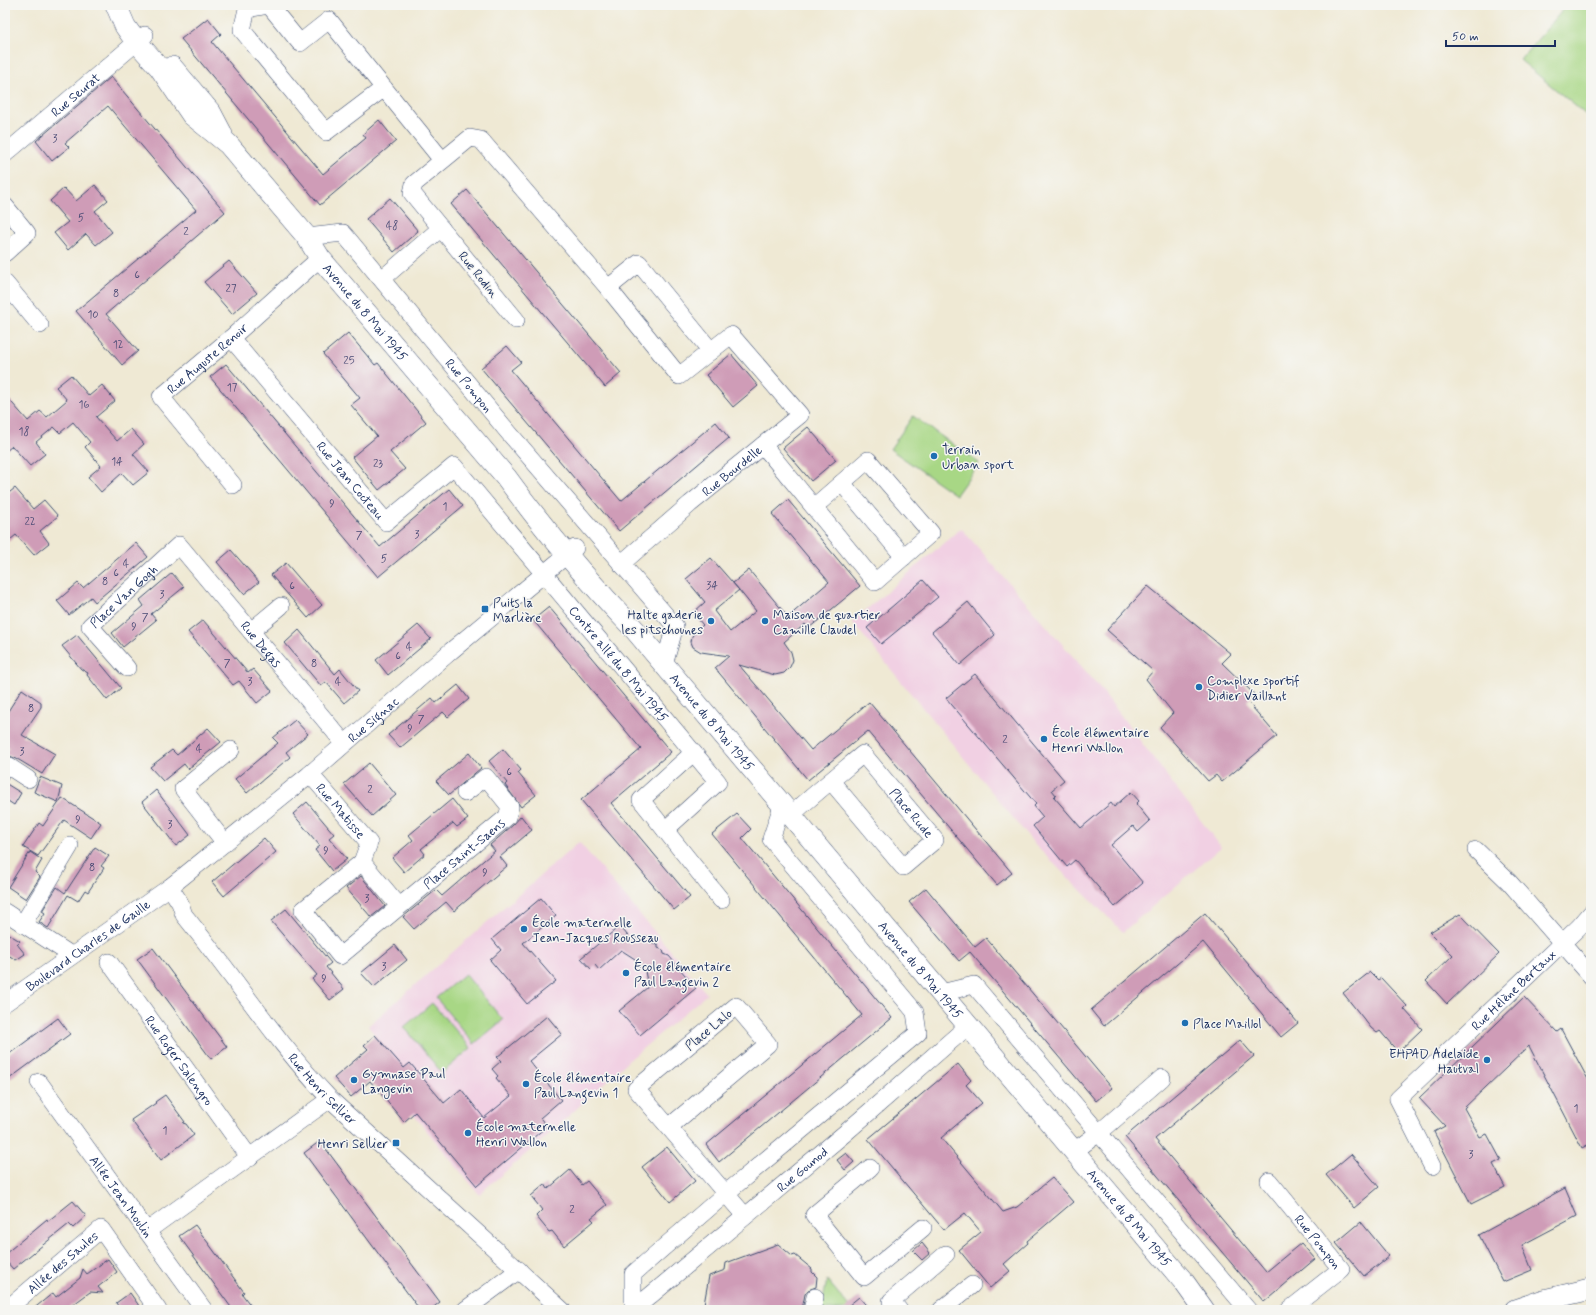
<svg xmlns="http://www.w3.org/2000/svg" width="1596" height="1315" viewBox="0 0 1596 1315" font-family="Mynerve,sans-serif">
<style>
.built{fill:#f1d0e3}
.green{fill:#a8d785;stroke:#628372}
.building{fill:#cf9cb7;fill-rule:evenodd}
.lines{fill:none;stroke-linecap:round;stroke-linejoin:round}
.minor-casing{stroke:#3b4b70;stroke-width:18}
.major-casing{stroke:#3b4b70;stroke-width:22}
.minor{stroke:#fff;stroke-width:17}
.major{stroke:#fff;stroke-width:21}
.poi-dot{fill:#1f6fb2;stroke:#f6f6f2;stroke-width:1.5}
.labels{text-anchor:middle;stroke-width:3;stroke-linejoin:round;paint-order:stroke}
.number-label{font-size:11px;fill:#484a74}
.street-label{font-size:13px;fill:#1b2f5e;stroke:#f6f6f2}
.poi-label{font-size:13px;fill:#1b2f5e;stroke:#f6f6f2;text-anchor:start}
</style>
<rect width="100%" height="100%" fill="#f6f6f2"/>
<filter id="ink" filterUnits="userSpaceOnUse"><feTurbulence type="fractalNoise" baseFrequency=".025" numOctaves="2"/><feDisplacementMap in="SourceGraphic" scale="8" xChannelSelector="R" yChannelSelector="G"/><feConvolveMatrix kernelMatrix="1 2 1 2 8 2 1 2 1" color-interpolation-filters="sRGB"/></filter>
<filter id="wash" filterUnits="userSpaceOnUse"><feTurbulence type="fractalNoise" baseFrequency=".012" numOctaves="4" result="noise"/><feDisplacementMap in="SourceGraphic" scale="16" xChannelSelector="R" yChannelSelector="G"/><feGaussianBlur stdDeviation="0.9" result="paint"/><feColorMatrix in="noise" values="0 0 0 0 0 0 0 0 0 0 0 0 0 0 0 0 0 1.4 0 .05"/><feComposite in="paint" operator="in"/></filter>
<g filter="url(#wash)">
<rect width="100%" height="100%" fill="#efe9d4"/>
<g class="built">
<polygon points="961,528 1097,684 1221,847 1123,932 1037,847 852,622"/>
<polygon points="579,842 707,994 628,1061 545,1138 479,1194 413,1114 404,1122 370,1081 351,1097 334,1078 368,1049 364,1045 375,1035 368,1026"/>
</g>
<g class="green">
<polygon points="1567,5 1588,5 1591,8 1591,119 1520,60"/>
<polygon points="913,416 979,463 956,495 890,449"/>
<polygon points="465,974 503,1020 474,1044 436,998"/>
<polygon points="432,1003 471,1048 442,1073 404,1027"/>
<polygon points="827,1280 852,1310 821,1310"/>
</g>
<g id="blocks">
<g class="building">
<polygon points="208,18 221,34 212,42 323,174 366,138 363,134 379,120 396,141 320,205 181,39"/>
<polygon points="111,77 225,212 106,314 138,351 122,365 76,311 196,210 108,106 65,143 69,147 52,161 36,141"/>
<polygon points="95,185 108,200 95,211 112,232 96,245 86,234 68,250 54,233 68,222 50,201 64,188 76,201"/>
<polygon points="467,190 621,373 605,387 451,204"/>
<polygon points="390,198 418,231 394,252 366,219"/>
<polygon points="229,261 257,293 232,314 204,282"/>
<polygon points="348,333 375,365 378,363 426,422 390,452 405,469 379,490 352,457 377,436 351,405 360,398 323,354"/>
<polygon points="507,346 521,362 511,370 621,501 716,422 729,438 619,531 481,368"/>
<polygon points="731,354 758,386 733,407 706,375"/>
<polygon points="226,364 380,547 449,489 463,506 378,577 210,377"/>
<polygon points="71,375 89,396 102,385 115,401 96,417 117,441 131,429 144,444 133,454 149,472 133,485 122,473 101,492 88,477 101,466 85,447 90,442 73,422 60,433 54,427 36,442 45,454 30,466 12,446 5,452 5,395 28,421 40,411 47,417 67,400 56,387"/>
<polygon points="808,427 836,460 811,481 783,448"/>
<polygon points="15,488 33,509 44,500 58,516 40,531 49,543 34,555 16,535 5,544 5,496"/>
<path d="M 788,500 L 860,586 L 809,628 L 805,624 L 784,642 L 791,652 L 793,660 L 790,667 L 784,673 L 775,675 L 739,665 L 811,750 L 869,702 L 1012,873 L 997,885 L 868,731 L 808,780 L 715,668 L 729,656 L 701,652 L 693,647 L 691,642 L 692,636 L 703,625 L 693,613 L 705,602 L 686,579 L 711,558 L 739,590 L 733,583 L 749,570 L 788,617 L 829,582 L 772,514 ZM 739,590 L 756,611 L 730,632 L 714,611 Z"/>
<polygon points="136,543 148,557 95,602 91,597 69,615 57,601 78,583 83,588"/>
<polygon points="231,550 259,582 244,594 217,562"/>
<polygon points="286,563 322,605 308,618 271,575"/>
<polygon points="172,573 184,587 151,614 156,620 123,647 112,633 144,606 140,600"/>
<polygon points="923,580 938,597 881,644 867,628"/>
<polygon points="1148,586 1231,654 1222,663 1254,694 1247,701 1277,736 1222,782 1216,775 1208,781 1160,727 1173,713 1146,679 1153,671 1107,630"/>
<polygon points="968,602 995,635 960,665 932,632"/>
<polygon points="549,607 671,752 611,803 690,897 674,910 581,800 641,749 533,620"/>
<polygon points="203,620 248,673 253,669 272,691 257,703 239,681 233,685 188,632"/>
<polygon points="418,625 431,639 388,675 376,660"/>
<polygon points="299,630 335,674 340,669 358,691 344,703 326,682 321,686 285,643"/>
<polygon points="77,635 121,688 107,700 87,675 88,673 81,669 62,646"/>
<polygon points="975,674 1064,780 1052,790 1056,795 1054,797 1081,828 1111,803 1114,807 1131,792 1139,801 1136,804 1150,821 1138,832 1133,826 1111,845 1143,883 1115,907 1075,860 1067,867 1033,826 1043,817 1034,806 1036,804 946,698"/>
<polygon points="458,685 469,699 448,717 443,712 400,748 388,735 432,698 436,703"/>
<polygon points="22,689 41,702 41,707 22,735 55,754 42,774 19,760 5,754 9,748 5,745 5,716"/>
<polygon points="295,720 308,734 286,752 290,757 247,793 235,779 278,743 273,738"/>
<polygon points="208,728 221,742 188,769 184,764 163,781 150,767 172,750 177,755"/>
<polygon points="503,749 521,770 518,773 536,795 521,807 505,785 507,783 489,761"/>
<polygon points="469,753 481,768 449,795 436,781"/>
<polygon points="369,763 396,795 372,816 344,784"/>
<polygon points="5,776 8,778 5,783 21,793 14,805 5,799"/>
<polygon points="40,777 62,786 58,802 34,792"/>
<polygon points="156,790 190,835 176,846 142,802"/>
<polygon points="62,798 101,823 91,838 64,820 38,856 23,847 39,823 43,826"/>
<polygon points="452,799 468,819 457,827 453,823 421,849 425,854 404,872 392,858 413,840 409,835"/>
<polygon points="307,802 334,834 329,838 347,859 332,871 315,850 320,846 293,814"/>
<polygon points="737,814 751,829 742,838 892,1018 719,1162 706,1145 862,1015 712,834"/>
<polygon points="521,816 532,830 500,857 507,866 454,911 446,902 414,929 403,917 436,890 442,896 484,860 495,851 490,845 513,825"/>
<polygon points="264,838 276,852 224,896 212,882"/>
<polygon points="95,847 109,856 101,866 104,868 88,892 85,890 78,901 68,895 48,928 39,922 45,913 42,911 57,887 65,893"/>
<polygon points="30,852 42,860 35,872 40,877 26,899 8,887"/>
<polygon points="361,876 385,906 371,917 346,888"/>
<polygon points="926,888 975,947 986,938 1112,1088 1096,1101 970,952 959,961 909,902"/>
<polygon points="541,898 556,916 523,943 556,981 527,1004 490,960 501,950 492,939"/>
<polygon points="286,909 331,963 326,967 344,989 330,1000 312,979 317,975 271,921"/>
<polygon points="1205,913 1298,1023 1281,1037 1203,942 1104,1026 1091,1010"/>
<polygon points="1460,914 1499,954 1447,1004 1426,981 1453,955 1430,932"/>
<polygon points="620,926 631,940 636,937 640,942 644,936 652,937 653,943 658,944 658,948 663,950 664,954 669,956 696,988 640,1035 619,1011 648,987 645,971 640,968 635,959 621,950 599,970 595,965 591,969 581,958"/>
<polygon points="5,932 20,941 17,944 25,954 16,960 5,953"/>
<polygon points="395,945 407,960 374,987 361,973"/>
<polygon points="153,948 227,1047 211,1059 137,959"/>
<polygon points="1370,972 1378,980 1381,978 1407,1006 1404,1009 1422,1029 1398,1052 1380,1031 1377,1033 1371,1028 1343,993"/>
<polygon points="1524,997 1557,1032 1561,1029 1591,1085 1591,1143 1582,1148 1529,1046 1464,1108 1480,1137 1487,1134 1501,1160 1493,1164 1505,1187 1471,1204 1434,1132 1445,1126 1419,1098"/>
<polygon points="547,1016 562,1034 529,1061 561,1100 540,1118 547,1126 477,1186 415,1112 404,1122 370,1081 351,1097 334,1078 368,1049 364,1045 375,1035 404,1068 410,1063 444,1103 461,1089 484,1118 511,1096 496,1078 498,1076 492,1069 501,1061 497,1057"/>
<polygon points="58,1018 70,1034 5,1082 5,1057"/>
<polygon points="1240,1040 1254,1056 1155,1139 1266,1272 1301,1243 1315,1259 1264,1302 1125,1137"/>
<polygon points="958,1064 971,1080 966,1085 982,1103 941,1138 1003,1212 1017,1207 1052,1178 1073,1202 1027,1241 1028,1243 1004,1264 1010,1271 990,1288 959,1250 981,1232 965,1213 944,1230 868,1139"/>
<polygon points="165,1095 185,1122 183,1123 186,1124 194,1135 161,1160 131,1120 156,1103 155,1102"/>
<polygon points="320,1141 440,1302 430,1310 420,1310 304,1153"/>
<polygon points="667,1147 695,1181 670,1202 642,1167"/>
<polygon points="846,1153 854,1162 845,1170 837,1160"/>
<polygon points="1351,1154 1379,1187 1354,1208 1326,1175"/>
<polygon points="570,1170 582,1185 587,1181 607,1205 591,1218 594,1221 564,1246 552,1231 549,1232 536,1216 542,1210 531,1196 545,1184 548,1189"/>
<polygon points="1565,1188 1577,1216 1522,1245 1532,1270 1503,1282 1479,1235"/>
<polygon points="73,1201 86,1216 73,1228 69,1224 13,1269 5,1260 5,1254 47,1219 48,1221"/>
<polygon points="1361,1222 1389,1256 1364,1276 1336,1243"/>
<polygon points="195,1225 244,1292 242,1294 254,1310 233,1310 179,1236"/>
<polygon points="922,1243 930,1253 922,1260 913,1251"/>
<polygon points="778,1244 792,1256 795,1255 812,1269 812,1272 817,1277 816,1287 808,1290 805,1294 802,1310 703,1310 709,1276 725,1270 726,1263"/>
<polygon points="108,1259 117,1272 98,1287 103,1293 90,1292 66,1310 32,1310 53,1293 56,1297 80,1278 83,1269 87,1274"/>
<polygon points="130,1293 142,1310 121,1310 116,1303"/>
<polygon points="859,1297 870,1310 843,1310"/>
</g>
</g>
</g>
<g filter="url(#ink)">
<use href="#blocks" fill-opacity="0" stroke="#3b4b70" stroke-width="1"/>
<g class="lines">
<defs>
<g id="minor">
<polyline points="384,88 326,132 242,30 247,9 269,5 300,43 329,20 442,160"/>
<path id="s1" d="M 5,154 L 145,35"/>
<polyline points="5,206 27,233 5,253"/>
<path id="s2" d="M 307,237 L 343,233 L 509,433 L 675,626 L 664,665"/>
<polyline points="382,279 441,228"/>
<polyline points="5,283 40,325"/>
<polyline points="608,288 639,263 711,351"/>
<polyline points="516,320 412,193 414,184 470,138 481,140 608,288 679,376 731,335 800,415 763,445"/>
<path id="s3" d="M 231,338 L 386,522 L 454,466 L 718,782 L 665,830"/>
<polyline points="842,483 904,557"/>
<path id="s4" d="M 233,485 L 161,397 L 231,338 L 320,258"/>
<path id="s5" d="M 621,564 L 690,504 L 763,445 L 875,582 L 931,533 L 868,460 L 814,507"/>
<polyline points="251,631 281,606"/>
<path id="s6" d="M 127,668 L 90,626 L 179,545 L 344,743"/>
<polyline points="693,753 641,800 721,900"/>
<polyline points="5,764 28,779"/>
<path id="s7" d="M 310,774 L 369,843 L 362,862 L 399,906"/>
<path id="s8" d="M 790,816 C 814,794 839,774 863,754 L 935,840 L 903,867 L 831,781"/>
<polyline points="225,843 183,789 231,750"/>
<polyline points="1476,850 1509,882 1591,976"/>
<path id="s9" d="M 362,862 L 303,910 L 340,956 L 507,817 L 510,807 L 486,777 L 465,793"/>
<path id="s10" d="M 170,887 L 180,903 L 184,915 C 234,976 276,1042 330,1099 L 562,1310"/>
<polyline points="5,912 71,955"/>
<polyline points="23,924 70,846"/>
<path id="s11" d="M 109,962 L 250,1158"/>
<polyline points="941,993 974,985 1248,1310"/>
<path id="s12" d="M 5,1003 L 170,887 L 310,774 L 451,651 L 575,548"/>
<path id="s13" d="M 39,1082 L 204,1310"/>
<polyline points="669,1127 768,1044 736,1006 636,1089 745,1216"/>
<polyline points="1073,1152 1100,1132 1162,1078"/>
<path id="s14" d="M 1432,1166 L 1398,1099 L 1579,927 L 1591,913"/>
<polyline points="870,1168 814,1215 864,1277 923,1228"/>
<path id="s15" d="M 1269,1181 L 1341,1269 L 1289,1310"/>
<polyline points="147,1231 330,1099"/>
<path id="s16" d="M 6,1310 L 101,1229 L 158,1310"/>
<polyline points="465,1310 519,1270"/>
<polyline points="633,1310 633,1274 725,1194 918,1033 915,1012 771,839 782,806"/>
<path id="s17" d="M 633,1310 L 844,1134 L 968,1026"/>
<polyline points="812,1310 815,1297"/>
<polyline points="899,1310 891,1301 946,1254"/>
<polyline points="941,1310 972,1285"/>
</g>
<g id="major">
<path id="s18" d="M 116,5 L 125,26 L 134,39 L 160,68 L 192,115 L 228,144 L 307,237 L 320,258 L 506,477 C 545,531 589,582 635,630 L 1184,1282 L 1204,1310"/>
<polyline points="172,67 211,113 222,134"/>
<polyline points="1515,1310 1544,1300 1591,1289"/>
</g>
</defs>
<use href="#minor" class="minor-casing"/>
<use href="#major" class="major-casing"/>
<use href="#minor" class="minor"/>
<use href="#major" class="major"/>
</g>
</g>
<g class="poi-dot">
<circle cx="934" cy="456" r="4"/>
<rect x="481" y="605" width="8" height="8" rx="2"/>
<circle cx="711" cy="621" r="4"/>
<circle cx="765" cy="621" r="4"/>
<circle cx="1199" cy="687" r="4"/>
<circle cx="1044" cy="739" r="4"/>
<circle cx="524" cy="929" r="4"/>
<circle cx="626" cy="973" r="4"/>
<circle cx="1185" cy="1023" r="4"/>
<circle cx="1487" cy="1060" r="4"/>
<circle cx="354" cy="1080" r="4"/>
<circle cx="526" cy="1084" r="4"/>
<circle cx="468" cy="1133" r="4"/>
<rect x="392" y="1139" width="8" height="8" rx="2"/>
</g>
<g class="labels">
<g class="number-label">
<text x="55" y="142">3</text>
<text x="81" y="221">5</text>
<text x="392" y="229">48</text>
<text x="186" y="235">2</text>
<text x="137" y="278">6</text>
<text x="231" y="292">27</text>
<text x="116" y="297">8</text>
<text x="93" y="318">10</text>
<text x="118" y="348">12</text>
<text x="349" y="364">25</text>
<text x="232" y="391">17</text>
<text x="84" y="408">16</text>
<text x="24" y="435">18</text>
<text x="117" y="465">14</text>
<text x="378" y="467">23</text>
<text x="332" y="507">9</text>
<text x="445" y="510">1</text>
<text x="30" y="525">22</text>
<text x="417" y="538">3</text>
<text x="359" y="539">7</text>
<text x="384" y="562">5</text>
<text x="126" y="567">4</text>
<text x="116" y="576">6</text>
<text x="105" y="585">8</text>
<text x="292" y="589">6</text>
<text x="712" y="589">34</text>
<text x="162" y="598">3</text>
<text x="145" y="621">7</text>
<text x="134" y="630">9</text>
<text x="409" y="650">4</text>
<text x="398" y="659">6</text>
<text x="227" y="667">7</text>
<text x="314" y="667">8</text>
<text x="250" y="685">3</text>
<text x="338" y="685">4</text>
<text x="31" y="712">8</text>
<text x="421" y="723">7</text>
<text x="410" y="732">9</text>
<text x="1005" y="743">2</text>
<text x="199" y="752">4</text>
<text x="22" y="755">3</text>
<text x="509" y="775">6</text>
<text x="370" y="793">2</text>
<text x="78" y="823">9</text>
<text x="170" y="828">3</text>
<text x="326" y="854">9</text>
<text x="92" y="871">8</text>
<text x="485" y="876">9</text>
<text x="367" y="902">3</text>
<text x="384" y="970">3</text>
<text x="324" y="982">9</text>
<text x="1576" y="1112">1</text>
<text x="165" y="1134">1</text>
<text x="1471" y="1158">3</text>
<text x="572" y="1213">2</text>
</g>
<g class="street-label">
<text dy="5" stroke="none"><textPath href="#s1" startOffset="92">Rue Seurat</textPath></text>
<text transform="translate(479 274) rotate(51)" y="5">Rue Rodin</text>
<text dy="5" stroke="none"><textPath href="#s18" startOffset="398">Avenue du 8 Mai 1945</textPath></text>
<text dy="5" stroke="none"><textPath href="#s4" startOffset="174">Rue Auguste Renoir</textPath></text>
<text dy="5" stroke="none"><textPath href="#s2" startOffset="234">Rue Pompon</textPath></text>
<text dy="5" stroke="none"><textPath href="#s5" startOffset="145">Rue Bourdelle</textPath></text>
<text dy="5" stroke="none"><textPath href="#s3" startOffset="186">Rue Jean Cocteau</textPath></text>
<text dy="5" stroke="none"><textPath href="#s6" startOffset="101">Place Van Gogh</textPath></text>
<text dy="5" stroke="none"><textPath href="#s6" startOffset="305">Rue Degas</textPath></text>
<text dy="5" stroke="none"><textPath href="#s3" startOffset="586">Contre allé du 8 Mai 1945</textPath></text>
<text dy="5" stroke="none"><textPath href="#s12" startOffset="465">Rue Signac</textPath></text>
<text dy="5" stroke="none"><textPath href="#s18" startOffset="935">Avenue du 8 Mai 1945</textPath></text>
<text dy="5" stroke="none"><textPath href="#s7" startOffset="48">Rue Matisse</textPath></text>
<text dy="5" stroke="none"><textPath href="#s8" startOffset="172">Place Rude</textPath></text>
<text dy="5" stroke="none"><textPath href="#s9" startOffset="296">Place Saint-Saens</textPath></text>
<text dy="5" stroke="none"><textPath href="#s12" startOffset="101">Boulevard Charles de Gaulle</textPath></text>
<text dy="5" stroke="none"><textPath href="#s18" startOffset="1259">Avenue du 8 Mai 1945</textPath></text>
<text dy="5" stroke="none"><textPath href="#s14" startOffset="234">Rue Hélène Bertaux</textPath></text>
<text transform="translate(708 1029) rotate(-40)" y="5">Place Lalo</text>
<text dy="5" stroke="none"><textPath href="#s11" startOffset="121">Rue Roger Salengro</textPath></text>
<text dy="5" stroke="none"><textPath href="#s10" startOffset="254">Rue Henri Sellier</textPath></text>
<text dy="5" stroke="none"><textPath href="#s17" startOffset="220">Rue Gounod</textPath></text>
<text dy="5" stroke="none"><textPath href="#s13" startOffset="141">Allée Jean Moulin</textPath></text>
<text dy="5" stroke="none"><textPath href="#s18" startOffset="1583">Avenue du 8 Mai 1945</textPath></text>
<text dy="5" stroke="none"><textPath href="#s15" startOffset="78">Rue Pompon</textPath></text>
<text dy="5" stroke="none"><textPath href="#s16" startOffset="74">Allée des Saules</textPath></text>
</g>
<g class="poi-label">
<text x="942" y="454">Terrain<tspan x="942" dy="15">Urban sport</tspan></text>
<text x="493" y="607">Puits la<tspan x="493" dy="15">Marlière</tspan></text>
<text x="703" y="619" text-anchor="end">Halte gaderie<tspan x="703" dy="15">les pitschounes</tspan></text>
<text x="773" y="619">Maison de quartier<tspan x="773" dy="15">Camille Claudel</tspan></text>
<text x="1207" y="685">Complexe sportif<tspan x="1207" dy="15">Didier Vaillant</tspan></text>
<text x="1052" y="737">École élémentaire<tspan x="1052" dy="15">Henri Wallon</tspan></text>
<text x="532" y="927">École maternelle<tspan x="532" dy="15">Jean-Jacques Rousseau</tspan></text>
<text x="634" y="971">École élémentaire<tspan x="634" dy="15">Paul Langevin 2</tspan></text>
<text x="1193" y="1028">Place Maillol</text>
<text x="1479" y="1058" text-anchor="end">EHPAD Adelaide<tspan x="1479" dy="15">Hautval</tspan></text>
<text x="362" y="1078">Gymnase Paul<tspan x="362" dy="15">Langevin</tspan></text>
<text x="534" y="1082">École élémentaire<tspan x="534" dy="15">Paul Langevin 1</tspan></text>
<text x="476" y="1131">École maternelle<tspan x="476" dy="15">Henri Wallon</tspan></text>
<text x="388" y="1148" text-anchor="end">Henri Sellier</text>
</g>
</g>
<rect width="1596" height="1315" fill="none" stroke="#f6f6f2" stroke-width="20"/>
<path d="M1446 40v6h109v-6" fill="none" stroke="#1b2f5e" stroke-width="2"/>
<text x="1452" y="40" font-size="12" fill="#1b2f5e" stroke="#f6f6f2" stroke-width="3" paint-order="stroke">50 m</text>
</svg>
